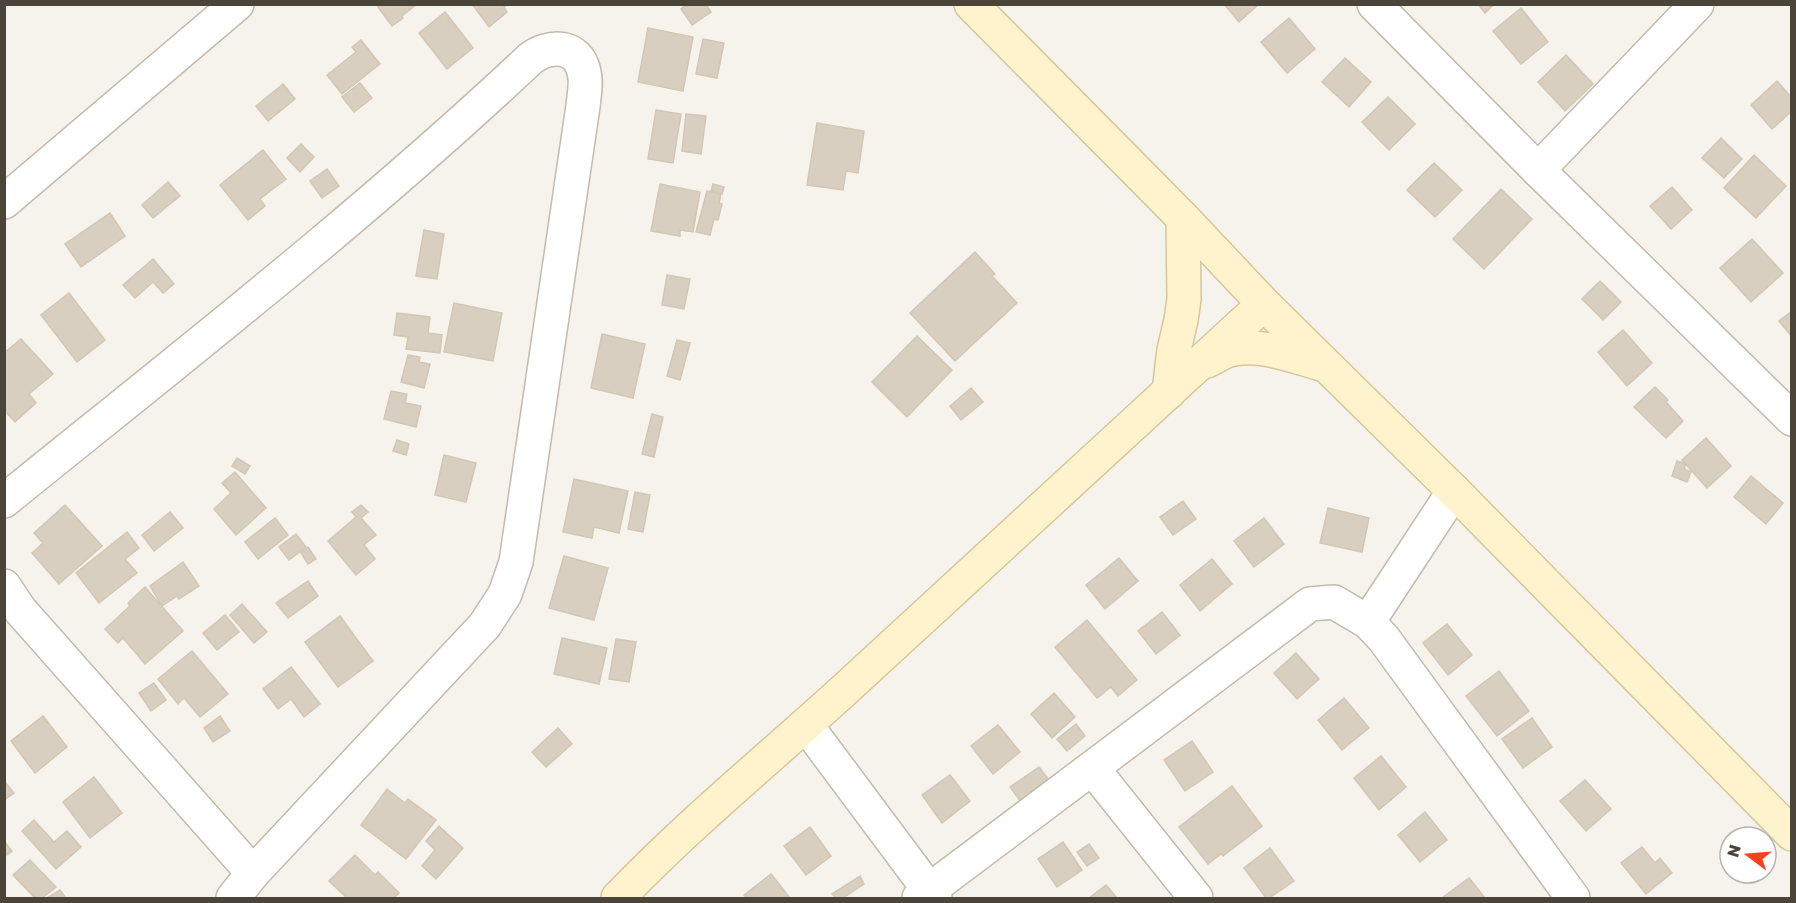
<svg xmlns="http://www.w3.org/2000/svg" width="1796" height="903" viewBox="0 0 1796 903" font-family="'Golos Text',sans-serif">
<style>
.building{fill:#d8cfc1;stroke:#d3c7b4;stroke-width:1.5}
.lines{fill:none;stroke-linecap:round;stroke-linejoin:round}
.street-casing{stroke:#c2bbae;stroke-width:36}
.secondary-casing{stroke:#d6c79b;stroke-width:36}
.street{stroke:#fff;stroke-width:33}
.secondary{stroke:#fff3cd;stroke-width:33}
</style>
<rect width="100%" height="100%" fill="#f6f3ec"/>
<g class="building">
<polygon points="381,4 417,4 402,16 403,18 392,26 378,7"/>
<polygon points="472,4 508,4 504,7 507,12 489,27"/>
<polygon points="688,4 706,4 711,12 692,25 681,9"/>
<polygon points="1224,4 1259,4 1239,22"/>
<polygon points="1478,4 1494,4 1485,13"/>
<polygon points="1521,8 1548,42 1521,64 1493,31"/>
<polygon points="445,12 473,48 447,69 419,33"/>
<polygon points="1289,18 1315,49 1287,73 1261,42"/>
<polygon points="648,28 693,37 683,91 638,82"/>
<polygon points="703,39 724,43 717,78 696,74"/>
<polygon points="361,40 380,64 342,94 327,75 356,52 352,47"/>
<polygon points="1566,55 1593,84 1565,111 1538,82"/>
<polygon points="1345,58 1371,82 1349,107 1322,82"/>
<polygon points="1777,81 1792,98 1792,111 1772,129 1751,105"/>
<polygon points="360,83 372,98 354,112 342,97"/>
<polygon points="283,84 295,99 268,121 256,106"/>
<polygon points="1388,97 1415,124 1389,150 1362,122"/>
<polygon points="656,110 681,114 673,163 648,159"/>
<polygon points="686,114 706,116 701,154 682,151"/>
<polygon points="817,123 864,131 858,173 846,171 843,190 807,185"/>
<polygon points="1721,138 1742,159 1724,178 1702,158"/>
<polygon points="301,144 314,157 300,172 287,158"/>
<polygon points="263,150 286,179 260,199 265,206 248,220 220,185"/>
<polygon points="1754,155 1786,186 1756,218 1724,188"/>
<polygon points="1434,163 1462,190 1435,217 1407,190"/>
<polygon points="327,169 339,186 322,198 310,181"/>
<polygon points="168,182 180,196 153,218 142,205"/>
<polygon points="660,184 700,192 693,232 680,230 680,236 651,231"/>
<polygon points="713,184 724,187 722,194 711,191"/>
<polygon points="1672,187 1692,210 1671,229 1650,206"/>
<polygon points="1501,189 1532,219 1484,269 1453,239"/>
<polygon points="707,191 721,194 719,203 722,204 718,220 714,219 710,235 696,232"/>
<polygon points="110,213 125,236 81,267 65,244"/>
<polygon points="424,230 444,234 437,279 416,276"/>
<polygon points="1752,239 1783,273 1751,302 1720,268"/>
<polygon points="975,252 995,274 992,276 1017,303 955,361 910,313"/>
<polygon points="153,259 174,284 163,293 153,282 135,298 123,285"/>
<polygon points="667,275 690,279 684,309 662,305"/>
<polygon points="1600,281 1621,302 1603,320 1582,299"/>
<polygon points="69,293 105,340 77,362 41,315"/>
<polygon points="454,303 502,313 493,361 444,352"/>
<polygon points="1792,311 1792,337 1779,321"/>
<polygon points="397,313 430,317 428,333 442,335 440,353 406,349 408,337 394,335"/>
<polygon points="1623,330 1652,363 1627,386 1598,352"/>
<polygon points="602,334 645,344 633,398 591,388"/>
<polygon points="917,336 952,370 907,417 872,382"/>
<polygon points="21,339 53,374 29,394 36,403 15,422 4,410 4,353"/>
<polygon points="677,340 690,343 680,380 667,376"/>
<polygon points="408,355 420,357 419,362 430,364 424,388 401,382"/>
<polygon points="1655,387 1668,400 1666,402 1683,421 1666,438 1634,407"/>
<polygon points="971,388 983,402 961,420 950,406"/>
<polygon points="391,391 407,394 405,403 421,406 416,427 384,419"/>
<polygon points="652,414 663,417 654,457 642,454"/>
<polygon points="1706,438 1731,466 1707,488 1682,460"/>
<polygon points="397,440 409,444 406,455 393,451"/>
<polygon points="444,455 476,463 466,502 435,495"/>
<polygon points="237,458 250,466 245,474 232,466"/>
<polygon points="1677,461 1686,464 1684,469 1691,472 1687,482 1672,476"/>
<polygon points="235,472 266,508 236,535 214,509 231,493 222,483"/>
<polygon points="1751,476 1783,503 1766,524 1734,497"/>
<polygon points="574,479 628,491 619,533 594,527 592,538 563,532"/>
<polygon points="635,492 650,495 643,532 628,529"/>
<polygon points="1183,501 1196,519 1173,535 1160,517"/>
<polygon points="65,505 102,546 59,584 32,553 43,543 34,533"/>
<polygon points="361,505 368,512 361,518 376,535 364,545 375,559 356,575 328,541 356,517 352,512"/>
<polygon points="1328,508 1369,518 1362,552 1320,543"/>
<polygon points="170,512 183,528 154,551 142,535"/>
<polygon points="275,518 288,535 258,559 245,542"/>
<polygon points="1264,518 1284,544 1254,567 1234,541"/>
<polygon points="127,532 139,548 125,559 137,573 99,603 76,573"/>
<polygon points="296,534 306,547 289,560 279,547"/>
<polygon points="308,547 316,559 308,564 301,553"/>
<polygon points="564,556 608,568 594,620 549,608"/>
<polygon points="1119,558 1138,581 1105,609 1086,585"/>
<polygon points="1212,559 1232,584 1200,611 1180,585"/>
<polygon points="183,562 199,586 179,599 177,596 162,606 150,586"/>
<polygon points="308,581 318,596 288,618 276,603"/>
<polygon points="145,587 183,631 145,664 123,638 118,643 105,629 130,606 128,603"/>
<polygon points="242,604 267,632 254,643 230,615"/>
<polygon points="1162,612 1180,635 1156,654 1138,631"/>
<polygon points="225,615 239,632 217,650 203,633"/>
<polygon points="340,616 373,661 338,687 305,642"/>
<polygon points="1087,620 1137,680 1118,696 1111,687 1097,698 1055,647"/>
<polygon points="1447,624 1472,655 1448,675 1423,643"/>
<polygon points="562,638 607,648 599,684 554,674"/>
<polygon points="616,639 636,642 629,682 609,679"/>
<polygon points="192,651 228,694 200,717 184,698 178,704 158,679"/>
<polygon points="1296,653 1319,679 1297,699 1274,673"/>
<polygon points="291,667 320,704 304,717 291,699 278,709 263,689"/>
<polygon points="1499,671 1529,711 1497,736 1466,696"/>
<polygon points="154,683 166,700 151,711 139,693"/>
<polygon points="1054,693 1075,717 1052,738 1031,714"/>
<polygon points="1344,698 1369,728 1342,750 1318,720"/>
<polygon points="43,716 67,747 35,773 11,741"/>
<polygon points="220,716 230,731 213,742 204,728"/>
<polygon points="1532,718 1552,747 1523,768 1502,739"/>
<polygon points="1076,724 1085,736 1067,751 1057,739"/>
<polygon points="998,725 1020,752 993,774 971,746"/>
<polygon points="558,728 572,744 546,767 532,752"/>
<polygon points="1192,741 1213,772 1185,791 1164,760"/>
<polygon points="1381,756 1406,787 1379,810 1354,778"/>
<polygon points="1039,767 1055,788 1026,809 1010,787"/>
<polygon points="950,775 970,801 942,823 922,795"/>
<polygon points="94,777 122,813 90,838 63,802"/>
<polygon points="1585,780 1611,809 1586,831 1560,801"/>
<polygon points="4,781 14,793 4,800"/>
<polygon points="1232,786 1262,826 1223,856 1221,854 1208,864 1179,827"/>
<polygon points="387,789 405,803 408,799 436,820 406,859 361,825"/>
<polygon points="1425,812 1447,840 1420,862 1398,835"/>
<polygon points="34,820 54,842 67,831 81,847 56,869 22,831"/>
<polygon points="439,826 463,848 436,879 422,866 435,850 426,841"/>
<polygon points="810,827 831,856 806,875 784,846"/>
<polygon points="4,841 12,851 4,857"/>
<polygon points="1063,842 1082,870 1057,887 1038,859"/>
<polygon points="1089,844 1099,858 1087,866 1077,852"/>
<polygon points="1642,847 1655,863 1660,858 1672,873 1646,894 1621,863"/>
<polygon points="1270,848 1294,881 1269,898 1266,898 1244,868"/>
<polygon points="355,855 375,875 378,872 399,893 394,898 347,898 329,881"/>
<polygon points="30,860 56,887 42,898 35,898 13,875"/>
<polygon points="771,874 790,898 747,898 744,895"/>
<polygon points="860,876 864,884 843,898 836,898 832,894"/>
<polygon points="1469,878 1485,898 1442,898"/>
<polygon points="1106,885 1117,898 1089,898"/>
<polygon points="60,890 66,898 47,898"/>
</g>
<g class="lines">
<defs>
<g id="street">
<polyline points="1374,4 1538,170 1792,419"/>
<polyline points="1538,170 1697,4"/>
<polyline points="4,202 237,4"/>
<path d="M 4,501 C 182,357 363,216 530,59 C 548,45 578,43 584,72 C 587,83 584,95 583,106 L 516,562 L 505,594 L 485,625 L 253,873 L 233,898"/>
<polyline points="4,586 20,610 253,873"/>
<polyline points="1368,622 1454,491"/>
<polyline points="806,725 935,898"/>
<polyline points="1093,769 1196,898"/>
<polyline points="919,898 1310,604 1334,602 1368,622 1384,639 1573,898"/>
</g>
<g id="secondary">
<polyline points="971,4 1183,218 1264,304 1454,491 1792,834"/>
<path d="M 1207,361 C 1213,358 1218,355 1224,352 C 1255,340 1295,357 1325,365"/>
<polyline points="1169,392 1174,350 1181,320 1184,299 1183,218"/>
<path d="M 618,898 C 688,825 766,761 841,693 C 982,563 1123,434 1264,304"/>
</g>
</defs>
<use href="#street" class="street-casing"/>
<use href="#secondary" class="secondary-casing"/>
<use href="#street" class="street"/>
<use href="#secondary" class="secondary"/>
</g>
<rect width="1796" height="903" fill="none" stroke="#4b4439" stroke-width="12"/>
<g transform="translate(1748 855) rotate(286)"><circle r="28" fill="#ffffff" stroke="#b7b4b0" stroke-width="1.5"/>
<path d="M0-4.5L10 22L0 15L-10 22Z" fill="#fc3f1d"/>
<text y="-9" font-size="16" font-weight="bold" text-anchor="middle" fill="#4b4439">N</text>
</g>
</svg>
